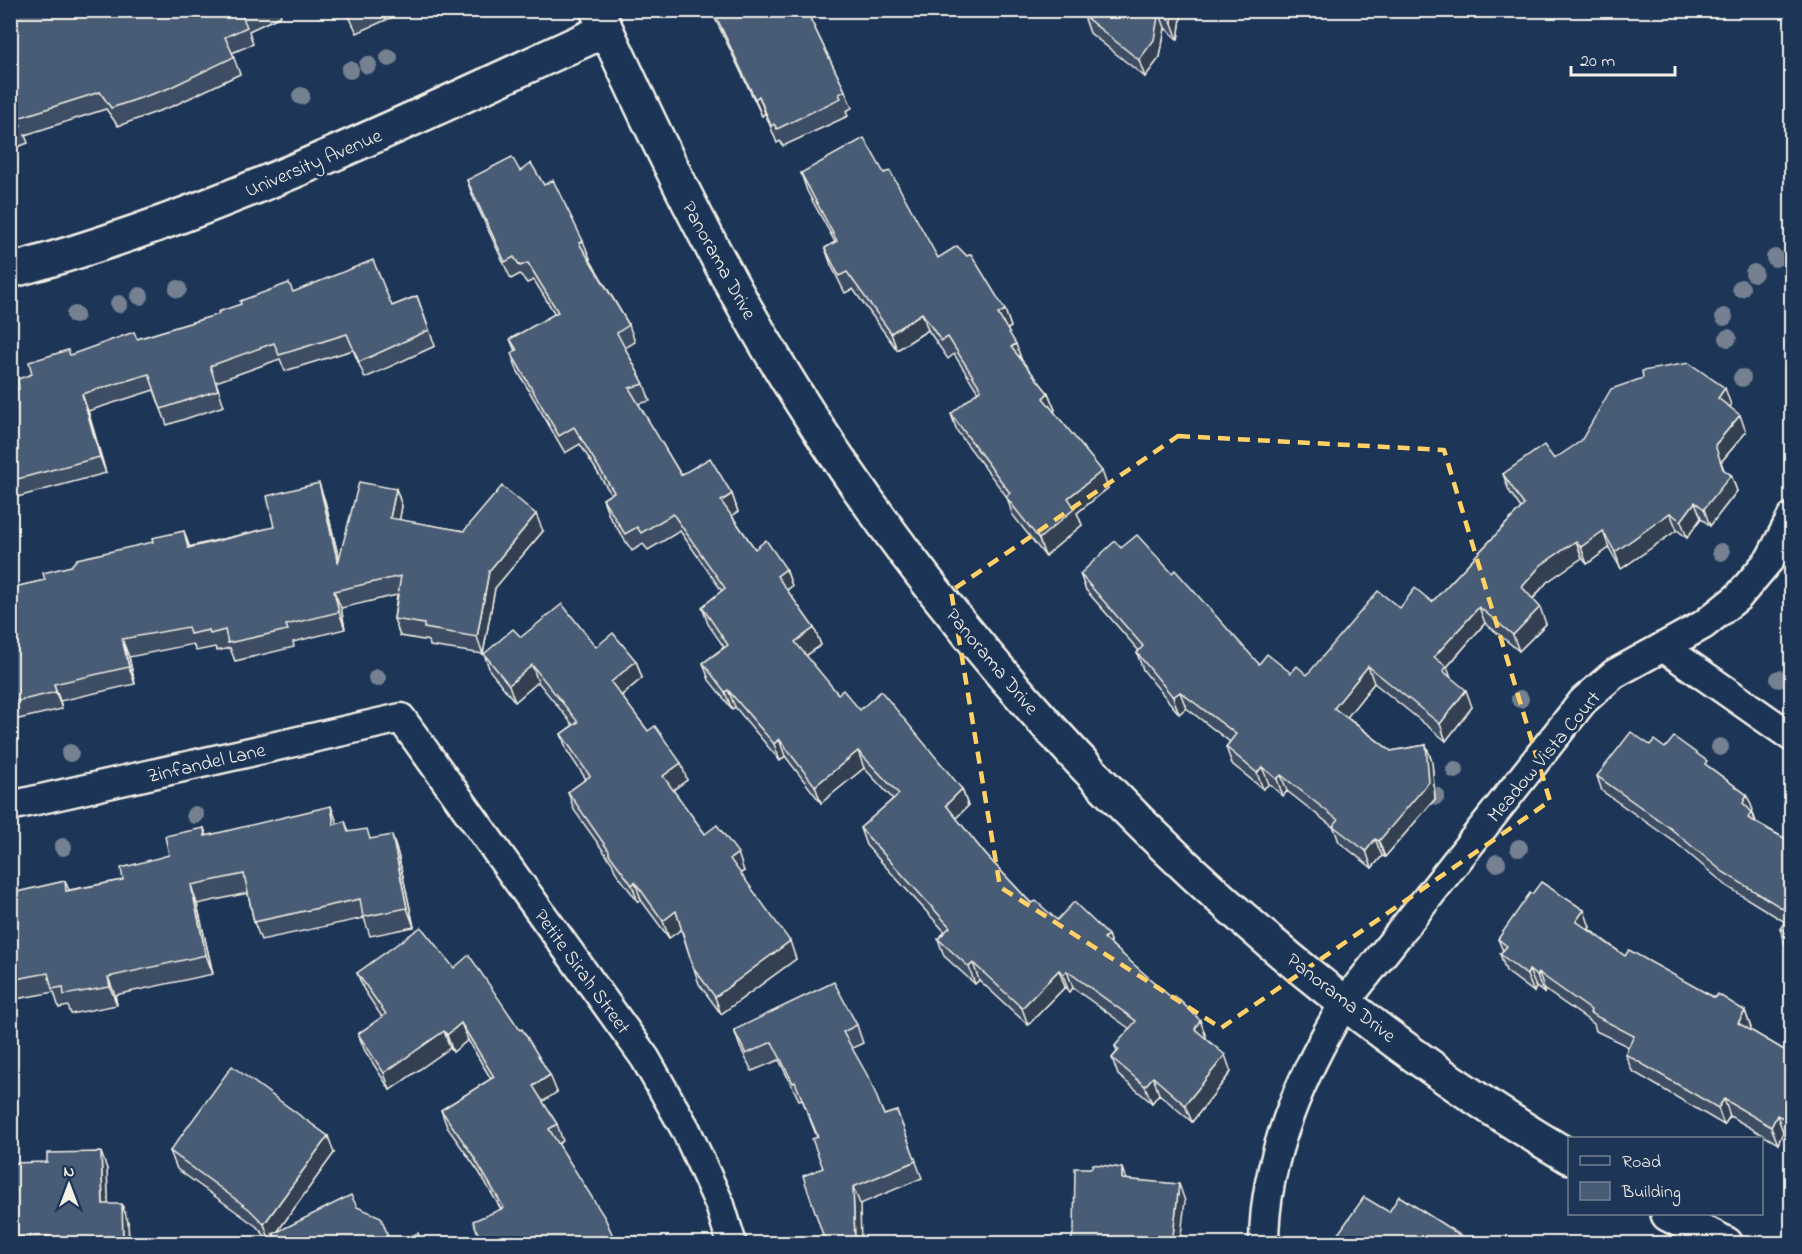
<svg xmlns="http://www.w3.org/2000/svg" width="1802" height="1254" viewBox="0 0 1802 1254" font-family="'Indie Flower',sans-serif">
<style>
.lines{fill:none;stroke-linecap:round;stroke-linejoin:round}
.street-casing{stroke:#f4f1e8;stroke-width:33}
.secondary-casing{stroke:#f4f1e8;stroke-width:38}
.street{stroke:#1d3557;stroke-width:28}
.secondary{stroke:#1d3557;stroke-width:33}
.tree{fill:#748191}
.wall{fill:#3e4e64;stroke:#f4f1e8;stroke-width:1.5}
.shaded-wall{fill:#324051;stroke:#f4f1e8;stroke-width:1.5}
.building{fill:#485b74;stroke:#f4f1e8;stroke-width:1.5}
.marked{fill:none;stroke:#ffd166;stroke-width:4.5;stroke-dasharray:12 8;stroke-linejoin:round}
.labels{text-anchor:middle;stroke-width:6;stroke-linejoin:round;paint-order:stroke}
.street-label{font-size:20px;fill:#f4f1e8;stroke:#1d3557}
</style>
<rect width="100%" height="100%" fill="#1d3557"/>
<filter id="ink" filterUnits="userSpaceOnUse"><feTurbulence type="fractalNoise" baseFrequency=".0167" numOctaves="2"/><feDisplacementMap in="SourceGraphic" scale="12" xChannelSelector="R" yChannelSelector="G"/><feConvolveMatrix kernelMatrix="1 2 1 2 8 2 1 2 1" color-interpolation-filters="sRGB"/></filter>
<g filter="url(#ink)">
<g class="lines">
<defs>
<g id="street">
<polyline points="1663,647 1792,737"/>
<polyline points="10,806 401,718 645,1058 686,1130 720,1205 732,1244"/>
<path d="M 1264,1244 C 1264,1157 1302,1074 1345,1002 L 1583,701 L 1614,674 L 1703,625 L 1738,597 L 1770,559 L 1792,517"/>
</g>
<g id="secondary">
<path d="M 597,10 C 643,110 690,210 744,306 C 933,643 1236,961 1570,1157"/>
<path d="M 10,271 C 218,215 411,119 606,30"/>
<polyline points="1668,1214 1726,1244"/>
</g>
</defs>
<use href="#street" class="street-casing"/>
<use href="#secondary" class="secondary-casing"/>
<use href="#street" class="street"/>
<use href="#secondary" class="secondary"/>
</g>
<g class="tree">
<circle cx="389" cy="58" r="9"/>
<circle cx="368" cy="65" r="9"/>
<circle cx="350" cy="70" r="9"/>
<circle cx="301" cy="96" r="9"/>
<circle cx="1775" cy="258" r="9"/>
<circle cx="1754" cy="273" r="9"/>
<circle cx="1741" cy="288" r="9"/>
<circle cx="178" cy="289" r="9"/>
<circle cx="140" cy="296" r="9"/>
<circle cx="119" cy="304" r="9"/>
<circle cx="75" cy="315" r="9"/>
<circle cx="1724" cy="317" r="9"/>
<circle cx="1728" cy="338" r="9"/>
<circle cx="1742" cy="378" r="9"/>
<circle cx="1721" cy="552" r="9"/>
<circle cx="377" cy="678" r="9"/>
<circle cx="1779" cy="679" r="9"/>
<circle cx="1520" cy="699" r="9"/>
<circle cx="1720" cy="747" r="9"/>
<circle cx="70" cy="753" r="9"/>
<circle cx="1455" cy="770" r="9"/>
<circle cx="1436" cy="796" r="9"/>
<circle cx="195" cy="815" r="9"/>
<circle cx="63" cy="847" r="9"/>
<circle cx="1519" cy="848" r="9"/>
<circle cx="1497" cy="863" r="9"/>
</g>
<g class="wall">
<polygon points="28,10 279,10 281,16 249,31 253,44 232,53 240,74 173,106 118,126 106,109 25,135 28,143 12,149 15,160 10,161 10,16"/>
<polygon points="346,10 408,10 357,33"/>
<polygon points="711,10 806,10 845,91 852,108 846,111 848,116 783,146 780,141 777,143 765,113 762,116"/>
<polygon points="1087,10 1182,10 1178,40 1165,28 1160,57 1145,77 1090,33 1084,16"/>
<polygon points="520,171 544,185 583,241 590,258 589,258 629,325 635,342 625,348 644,384 650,401 638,404 681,475 732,494 738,512 732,516 755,549 786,569 792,586 787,590 814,628 821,645 806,656 838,694 962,789 968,806 956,818 985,854 1031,903 1057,920 1108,935 1111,944 1206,1037 1206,1038 1231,1072 1192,1122 1159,1094 1152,1103 1118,1075 1112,1058 1117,1052 1115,1046 1130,1029 1073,988 1069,992 1065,987 1028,1025 979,980 975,984 944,956 938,939 945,932 866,845 860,828 893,799 864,768 821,803 785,756 780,761 735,707 732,709 709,680 703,663 724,647 708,624 702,607 722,591 680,531 648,550 643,544 632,551 609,516 603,499 611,494 580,444 565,453 517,370 511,353 515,351 510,339 555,314 534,280 527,283 520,274 511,279 473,197 467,180"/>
<polygon points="801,173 884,173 938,258 1005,310 1011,327 1007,330 1022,361 1048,393 1055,410 1053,411 1108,488 1077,513 1082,525 1045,556 1012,514 1007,497 957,431 951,414 978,392 954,354 948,359 928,330 897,350 853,289 845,293 831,265 825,248 835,242 807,191"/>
<polygon points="293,292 392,306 417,296 435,346 365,378 353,350 285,371 280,359 216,382 224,406 167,425 154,390 88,411 106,473 10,499 10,391 19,389 70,355 137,339"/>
<polygon points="1731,405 1730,407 1746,432 1721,462 1724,470 1731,475 1737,491 1710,526 1701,518 1687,538 1677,530 1621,569 1609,548 1587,564 1582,558 1547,582 1533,599 1546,624 1519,651 1485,623 1447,667 1450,677 1472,707 1446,741 1374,683 1347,717 1391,751 1426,745 1432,762 1435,799 1385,857 1382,856 1372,868 1339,842 1334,828 1287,791 1283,796 1269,784 1263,789 1232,764 1226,747 1230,742 1186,708 1179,714 1143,670 1137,653 1139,651 1086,590 1080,574 1121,548 1259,664 1291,673 1307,675 1400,608 1432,602 1521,508 1509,491 1503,474"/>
<polygon points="396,489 402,506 399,520 464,531 543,531 495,588 483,654 430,646 429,641 400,636 394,619 397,595 341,608 345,629 293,642 294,647 235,661 230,648 217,651 215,647 196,651 193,644 129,657 135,684 60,701 62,709 10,721 10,588 274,527 325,501 339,559"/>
<polygon points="521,637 596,647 636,661 642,678 621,696 648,731 687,780 673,790 705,834 744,871 740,873 796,959 721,1014 699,984 681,929 669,938 641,900 638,902 615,871 612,863 574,810 568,792 586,779 567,751 561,734 573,725 538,682 515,702 490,671 484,654"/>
<polygon points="1650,745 1665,748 1709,767 1747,795 1756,822 1791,842 1791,947 1785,944 1780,929 1785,922 1728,887 1676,843 1602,791 1597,776"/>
<polygon points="345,821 349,832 371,839 398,854 414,927 370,936 364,918 261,940 254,922 248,893 197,904 213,974 115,995 117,1005 71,1014 68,1006 59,1008 54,992 10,1000 10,879 15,893 65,881 69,890 123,880 169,855 204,828 207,836 338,824"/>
<polygon points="1532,894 1590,927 1589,929 1625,956 1745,1011 1751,1028 1750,1030 1791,1054 1791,1136 1783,1132 1778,1144 1730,1116 1724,1125 1632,1071 1625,1054 1629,1047 1596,1031 1594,1024 1545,990 1544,993 1536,987 1534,992 1506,971 1500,954 1503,951 1498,939"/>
<polygon points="454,968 557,1092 542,1101 557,1124 563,1141 558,1144 616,1243 640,1244 482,1244 501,1209 479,1172 447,1127 441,1110 491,1079 468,1040 453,1052 450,1048 390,1090 365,1051 358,1034 382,1017 364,990 357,973"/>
<polygon points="857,1025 863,1043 852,1048 884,1115 897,1111 922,1178 860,1204 826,1244 823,1168 817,1137 802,1099 799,1100 779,1060 752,1071 740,1047 734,1030"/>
<polygon points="170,1151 334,1153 277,1232 357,1207 391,1244 277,1244 274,1236 270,1241 256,1226 177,1169"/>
<polygon points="10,1163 107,1169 108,1204 128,1222 129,1244 10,1244"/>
<polygon points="1389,1212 1474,1244 1342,1244 1338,1234"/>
</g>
<g class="shaded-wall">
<polygon points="1173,10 1182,10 1178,40 1172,23"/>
<polygon points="1159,11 1165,28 1160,57 1145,77 1139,60"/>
<polygon points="759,96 765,113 762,116 755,99"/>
<polygon points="1005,310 1011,327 1004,331 998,314"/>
<polygon points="922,313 928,330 897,350 891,333"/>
<polygon points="1016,344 1022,361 1011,347"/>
<polygon points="1725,388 1731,405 1724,414 1718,398"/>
<polygon points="1048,393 1055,410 1049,415 1043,398"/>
<polygon points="82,394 88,411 106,473 100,457"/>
<polygon points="1740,415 1746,432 1721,462 1727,480 1731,475 1737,491 1710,526 1704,509 1715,445"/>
<polygon points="1102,471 1108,488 1077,513 1082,525 1045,556 1039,539 1068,498"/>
<polygon points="319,483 325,501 344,580 338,563"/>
<polygon points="396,489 402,506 397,535 390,518"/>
<polygon points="732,494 738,512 728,518 721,501"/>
<polygon points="1695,502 1701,518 1687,538 1681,521"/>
<polygon points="1670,513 1677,530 1621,569 1615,552"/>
<polygon points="536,514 543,531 495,588 483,654 477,637 489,571"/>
<polygon points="184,531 190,548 188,548"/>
<polygon points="1603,531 1609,548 1587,564 1581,547"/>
<polygon points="1576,541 1582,558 1547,582 1528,604 1522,587 1541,565"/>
<polygon points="786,569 792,586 783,593 777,576"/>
<polygon points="334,591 341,608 345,629 339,612"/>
<polygon points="1479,607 1485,623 1447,667 1453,684 1434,657"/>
<polygon points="1540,607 1546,624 1519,651 1513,635"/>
<polygon points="814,628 821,645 801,659 795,642"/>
<polygon points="122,639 129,657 135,684 129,667"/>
<polygon points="636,661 642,678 617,699 611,682"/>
<polygon points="532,665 538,682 515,702 509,685"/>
<polygon points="1368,666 1374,683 1341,725 1334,708"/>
<polygon points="54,684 60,701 62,709 56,692"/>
<polygon points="728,690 735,707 732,709 725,692"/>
<polygon points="1466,690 1472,707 1446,741 1440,724"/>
<polygon points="1180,692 1186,708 1179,714 1173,697"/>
<polygon points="779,739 785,756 780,761 774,744"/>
<polygon points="1426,745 1432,762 1435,799 1385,857 1379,841"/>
<polygon points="858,751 864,768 821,803 815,786"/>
<polygon points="681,763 687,780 669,793 663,776"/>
<polygon points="1262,767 1269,784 1263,789 1257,773"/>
<polygon points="1281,775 1287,791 1283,796 1277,779"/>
<polygon points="962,789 968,806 952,822 946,805"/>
<polygon points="1747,795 1753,810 1750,815 1752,812 1757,827 1753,833 1743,803"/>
<polygon points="331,806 338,825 334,825"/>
<polygon points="392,835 398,854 414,927 407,908"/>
<polygon points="1375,839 1382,856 1372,868 1366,851"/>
<polygon points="738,853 744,871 736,876 730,859"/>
<polygon points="10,879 15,890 19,912 12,893"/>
<polygon points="635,882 641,900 638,902 632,885"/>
<polygon points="191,885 197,904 213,974 206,955"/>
<polygon points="1584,910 1590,927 1583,938 1576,921"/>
<polygon points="676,911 682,929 669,938 663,921"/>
<polygon points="1108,935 1114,952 1104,938"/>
<polygon points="790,941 796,959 721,1014 715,997"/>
<polygon points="973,963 979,980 975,984 969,967"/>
<polygon points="1059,970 1065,987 1028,1025 1022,1008"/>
<polygon points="1529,970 1536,987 1534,992 1527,975"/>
<polygon points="1067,971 1073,988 1069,992 1063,975"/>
<polygon points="1539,973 1545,990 1544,993 1537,976"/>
<polygon points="108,977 115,995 117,1005 110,987"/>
<polygon points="1745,1011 1751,1028 1745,1040 1738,1023"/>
<polygon points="1200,1020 1206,1037 1201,1046 1195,1029"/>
<polygon points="461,1023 468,1040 453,1052 447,1035"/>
<polygon points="444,1031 450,1048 390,1090 384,1073"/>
<polygon points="1225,1055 1231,1072 1192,1122 1185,1105"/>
<polygon points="550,1075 557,1092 539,1104 533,1086"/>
<polygon points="1153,1077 1159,1094 1152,1103 1145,1086"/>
<polygon points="1724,1099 1730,1116 1724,1125 1718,1108"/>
<polygon points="1777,1115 1783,1132 1778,1144 1771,1127"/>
<polygon points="328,1136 334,1153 275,1235 273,1234 274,1236 270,1241 264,1224"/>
<polygon points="101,1152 107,1169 109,1222 103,1204"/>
<polygon points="1122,1168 1128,1185 1122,1179"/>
<polygon points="1179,1184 1185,1201 1180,1244 1172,1244"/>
<polygon points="853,1187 860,1204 861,1244 855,1242"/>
<polygon points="122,1204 128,1222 129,1244 123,1244"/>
</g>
<g class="building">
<polygon points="28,10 251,10 242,15 247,27 225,37 234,57 167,89 111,108 100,92 18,118 21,126 10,130 10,16"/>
<polygon points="348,10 364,10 351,16"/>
<polygon points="713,10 806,10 845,91 839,94 841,98 777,129 774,124 771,126 759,96 755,99"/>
<polygon points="1087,10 1173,10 1172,23 1159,11 1154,40 1139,60 1084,16"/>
<polygon points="864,138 884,173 890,171 938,258 957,246 967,256 971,254 1005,310 998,314 1016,344 1011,347 1048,393 1043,398 1102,471 1068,498 1075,508 1039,539 1006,497 1010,493 951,414 981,389 948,337 941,341 922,313 891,333 847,272 839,276 825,248 837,241 801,173"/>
<polygon points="512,157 520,171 531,163 544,185 553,180 583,241 579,243 629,325 617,333 644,384 629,388 681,475 710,458 732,494 721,501 755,549 766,540 786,569 777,576 814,628 795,642 838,694 843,690 860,710 881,691 962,789 946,805 985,854 1031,903 1036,901 1057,920 1074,902 1108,935 1104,938 1173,999 1175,996 1200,1020 1195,1029 1225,1055 1185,1105 1153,1077 1145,1086 1112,1058 1119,1050 1115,1046 1136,1021 1067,971 1063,975 1059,970 1022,1008 973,963 969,967 938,939 950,927 860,828 899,794 858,751 815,786 779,739 774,744 728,690 725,692 703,663 728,645 702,607 725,588 673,514 641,533 637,527 625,534 603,499 614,492 574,427 559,436 511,353 517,350 510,339 558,312 528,263 520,266 514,257 505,262 467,180"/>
<polygon points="373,260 392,306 417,296 429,330 359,362 347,334 279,355 274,343 210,366 218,390 161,409 149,374 82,394 100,457 10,481 10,391 19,389 18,379 32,374 29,362 68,350 70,355 134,332 137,339 219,314 218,312 241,304 240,301 289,283 293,292"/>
<polygon points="1689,363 1725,388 1718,398 1740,415 1715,445 1723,469 1731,475 1704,509 1695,502 1681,521 1670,513 1615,552 1603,531 1581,547 1576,541 1541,565 1522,587 1540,607 1513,635 1479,607 1434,657 1447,667 1443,671 1466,690 1440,724 1368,666 1334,708 1391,751 1426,745 1429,782 1379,841 1375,839 1366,851 1333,826 1338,820 1281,775 1277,779 1262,767 1257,773 1226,747 1236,734 1180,692 1173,697 1137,653 1143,646 1080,574 1115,541 1121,548 1137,535 1172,573 1175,570 1259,664 1267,654 1291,673 1297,666 1307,675 1378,591 1400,608 1415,588 1432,602 1524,505 1503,474 1544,445 1554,459 1581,441 1611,389 1643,378 1642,371"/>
<polygon points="359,482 396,489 390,518 464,531 502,486 536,514 489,571 477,637 424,628 424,624 394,619 401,576 334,591 339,612 286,625 288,630 228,643 225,630 210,634 209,630 190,634 188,627 122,639 129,667 54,684 56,692 10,703 10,588 45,580 43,573 71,566 77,559 153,542 152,538 184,531 188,548 274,527 267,496 319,483 338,563"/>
<polygon points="562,604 596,647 613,633 636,661 611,682 648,731 655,726 681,763 663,776 705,834 717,825 738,853 730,859 790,941 715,997 693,967 676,911 663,921 635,882 632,885 609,854 609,851 568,792 590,776 561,734 578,722 532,665 509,685 484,654 513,629 521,637"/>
<polygon points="1631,732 1650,745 1654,740 1665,748 1674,737 1707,761 1705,764 1747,795 1743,803 1752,812 1748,818 1791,842 1791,936 1780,929 1790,913 1723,872 1670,828 1597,776"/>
<polygon points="331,806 334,825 345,821 348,832 367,829 370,839 392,835 407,908 363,917 360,899 254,922 244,874 191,885 206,955 108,977 110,987 64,995 63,987 52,989 48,973 10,980 10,885 12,893 65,881 66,891 123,880 121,868 169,855 165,836 204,828 205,836"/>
<polygon points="1541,882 1584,910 1576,921 1625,956 1629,950 1715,998 1718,994 1745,1011 1738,1023 1791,1054 1791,1122 1777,1115 1771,1127 1724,1099 1718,1108 1625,1054 1634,1036 1590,1013 1591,1010 1539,973 1537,976 1529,970 1527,975 1500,954 1507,946 1498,939 1530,893 1532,894"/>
<polygon points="421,927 454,968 469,955 520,1030 522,1029 550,1075 533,1086 557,1124 549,1129 605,1218 616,1243 637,1236 640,1244 532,1244 530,1237 514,1244 482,1244 473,1221 504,1208 472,1154 441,1110 494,1077 461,1023 447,1035 444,1031 384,1073 358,1034 386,1014 357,973"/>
<polygon points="834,982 857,1025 843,1032 870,1080 884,1115 897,1111 916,1161 853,1187 855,1242 861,1241 862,1244 826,1244 803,1176 823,1168 812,1139 818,1137 795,1082 793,1083 772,1042 746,1054 734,1030"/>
<polygon points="232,1066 328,1136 264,1224 249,1209 170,1151"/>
<polygon points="101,1152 103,1204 122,1204 123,1244 49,1244 49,1236 10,1237 10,1163 47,1162 47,1153"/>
<polygon points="1093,1164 1122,1168 1122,1179 1179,1184 1172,1244 1070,1244 1074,1230 1075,1168 1091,1168"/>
<polygon points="351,1195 357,1207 381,1217 391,1244 283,1244 273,1234"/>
<polygon points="1399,1196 1474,1244 1344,1244 1348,1239 1338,1234 1364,1197 1389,1212"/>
<polygon points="418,1233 422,1244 394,1244"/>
<polygon points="930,1237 931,1244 895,1244"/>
</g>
</g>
<path class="marked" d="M 1178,436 L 1444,450 L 1550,801 L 1221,1028 L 1000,887 L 951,591 Z"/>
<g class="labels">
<g class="street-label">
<text transform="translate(313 162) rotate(-23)" y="7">University Avenue</text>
<text transform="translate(720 260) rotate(61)" y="7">Panorama Drive</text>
<text transform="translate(993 661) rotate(50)" y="7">Panorama Drive</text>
<text transform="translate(1543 756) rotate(-50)" y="7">Meadow Vista Court</text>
<text transform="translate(206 762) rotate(-13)" y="7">Zinfandel Lane</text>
<text transform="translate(583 971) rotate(54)" y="7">Petite Sirah Street</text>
<text transform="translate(1342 997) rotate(38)" y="7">Panorama Drive</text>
</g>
</g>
<rect width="1802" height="1254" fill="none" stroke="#1d3557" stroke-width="36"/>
<rect x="18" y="18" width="1766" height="1218" fill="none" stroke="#f4f1e8" stroke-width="2" filter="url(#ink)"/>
<rect x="1568" y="1137" width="195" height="78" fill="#1d3557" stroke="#738091" stroke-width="1.5"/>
<rect x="1580" y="1156" width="30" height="9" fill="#1d3557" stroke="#738091" stroke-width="1.5"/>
<text x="1622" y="1167" font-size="18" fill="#f4f1e8">Road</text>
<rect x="1580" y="1182" width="30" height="18" fill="#485b74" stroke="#738091" stroke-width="1.5"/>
<text x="1622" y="1197" font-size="18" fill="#f4f1e8">Building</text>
<g transform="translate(69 1185)" stroke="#1d3557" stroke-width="4.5" paint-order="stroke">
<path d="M0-4.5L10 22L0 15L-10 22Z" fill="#f4f1e8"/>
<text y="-9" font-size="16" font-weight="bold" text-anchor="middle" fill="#f4f1e8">N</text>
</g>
<path d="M1571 66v9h104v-9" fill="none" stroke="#f4f1e8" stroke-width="3"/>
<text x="1580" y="66" font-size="18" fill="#f4f1e8" stroke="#1d3557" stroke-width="4.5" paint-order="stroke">20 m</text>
</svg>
